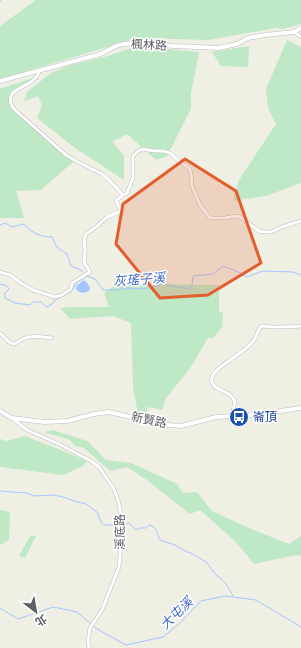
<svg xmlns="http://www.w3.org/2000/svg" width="301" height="648" viewBox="0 0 301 648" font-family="'IBM Plex Sans','Noto Sans TC',sans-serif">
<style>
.green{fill:#bfe8c6}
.water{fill:#a4c6ff}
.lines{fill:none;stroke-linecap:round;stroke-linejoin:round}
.stream{stroke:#a4c6ff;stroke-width:1}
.minor-casing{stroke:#bbbcc3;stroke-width:4}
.tertiary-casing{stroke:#bbbcc3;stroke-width:5}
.minor{stroke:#fff;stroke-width:3}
.tertiary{stroke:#fff;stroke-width:4}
.marked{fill:#e45d2c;fill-opacity:0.2;stroke:#e45d2c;stroke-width:3;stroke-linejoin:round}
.labels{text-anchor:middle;stroke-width:3;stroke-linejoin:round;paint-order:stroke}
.street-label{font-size:12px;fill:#5c5e65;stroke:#fff}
.transit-label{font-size:12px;fill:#164399;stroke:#fff;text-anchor:start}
.water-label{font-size:13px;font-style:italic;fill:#3f68ca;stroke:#fff}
</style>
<rect width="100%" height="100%" fill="#efefe4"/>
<g class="green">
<polygon points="36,0 301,0 301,24 283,29 276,28 208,40 138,38 0,79 0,26"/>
<polygon points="287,40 301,47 301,183 266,196 233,201 239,180 276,124 268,108 266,89"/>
<polygon points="137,46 199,52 191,93 191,109 167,156 156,160 127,134 112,142 124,155 124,180 75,148 37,118 42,105 38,96 24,101 27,92 51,73 68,66 108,56"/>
<polygon points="249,46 248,67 221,66 212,52"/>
<polygon points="32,78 9,99 19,114 74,161 41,190 16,191 24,218 0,218 0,89"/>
<polygon points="157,284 219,285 219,313 223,311 222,327 213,338 208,338 191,367 166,398 162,410 148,407 145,418 138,414 133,387 131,323 113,316 70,319 60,308 77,307 109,307 104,293 114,286"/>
<polygon points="53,430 87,441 106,460 131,463 177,484 183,493 197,492 212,511 249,528 289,544 301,536 301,556 296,555 254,564 236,542 200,510 190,514 147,480 127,467 110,471 84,448 75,446 70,440 44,432"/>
<polygon points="24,436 53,447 87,461 83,466 63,475 0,467 0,439 7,441"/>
<polygon points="0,510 10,512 9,540 0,545"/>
<polygon points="30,536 36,536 25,558 19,556"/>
</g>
<path class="water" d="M 84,280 L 88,284 L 90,288 L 89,291 C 83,293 80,294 76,289 L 76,286 Z"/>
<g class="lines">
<g class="stream">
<polyline points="0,1 1,0"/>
<path d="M 0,225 L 5,223 L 12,227 L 24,224 C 32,233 40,237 52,237 L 57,247 L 67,254 L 71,266 L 79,269 L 83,272"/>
<polyline points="87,276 95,279 103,290 117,290 128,288 144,289 163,284 189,289 192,286 193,276 213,274 223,266 234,270 247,277 263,271 293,272 301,275"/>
<polyline points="0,284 7,286 9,289 5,293 5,298 15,303 30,305 33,302 41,302 47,307 52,304 55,300 65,295 72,291 76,283 87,276"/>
<path d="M 0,491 L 27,493 L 34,496 L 53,495 L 63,497 L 74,501 L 86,504 L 97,512 L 101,522 L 104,525 C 110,524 114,527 120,525"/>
<path d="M 123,524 L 129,523 L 136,530 L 139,528 L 146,528 L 149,525 C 158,527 156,533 160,540 L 175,545 L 187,552 L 191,553 L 206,562 L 217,576 C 225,580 229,589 233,596"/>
<polyline points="0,608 18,619 53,607 77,612 97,629 126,645 163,637 179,624 201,601 225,596 256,600 301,627"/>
</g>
<defs>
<g id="minor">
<polyline points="294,32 301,37"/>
<path d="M 39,70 C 39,72 39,74 37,76 C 30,89 0,88 14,109 L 66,155 L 76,161 L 102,174 L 110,181 L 123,195 L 127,193 L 133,178 L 133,156 L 137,152 L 142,149 L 155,151 L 163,151 L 170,153 L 178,160 L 189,168 L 191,173 L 192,186 L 200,205 L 210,218 L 225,218 L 235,216 L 240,217 L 259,231 L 263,232 L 271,232 L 282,227 L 301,221"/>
<polyline points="0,272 10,275 21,283 33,290 55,297 62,295 71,289 72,283 90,272 84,262 85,249 84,239 86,234 96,227 107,217 121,211 116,201 123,195"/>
<path d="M 0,333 L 9,342 L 13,344 C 18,343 21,339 25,338 C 34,335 43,337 52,338"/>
<path d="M 232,416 L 235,401 C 233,399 232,396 229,394 C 224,391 214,389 212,382 C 209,372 227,363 233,358 C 241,352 249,348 254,340 C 257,335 258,330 261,326 C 266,326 270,327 274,327 C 283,327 292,327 301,326"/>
<polyline points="12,418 27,430 59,444 91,461 99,467 106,477 114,489 118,500 120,509 122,532 119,567 102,610 90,628 88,641 89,648"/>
</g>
<g id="tertiary">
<polyline points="0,81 101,54 116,46 124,44 139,43 174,46 218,48 237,44 248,38 265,35 294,32 301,28"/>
<polyline points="0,411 12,418 44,422 67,421 94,414 109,412 156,423 169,425 181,426 216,417 253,415 301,408"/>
</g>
</defs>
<use href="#minor" class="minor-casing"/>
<use href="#tertiary" class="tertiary-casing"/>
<use href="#minor" class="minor"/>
<use href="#tertiary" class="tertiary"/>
</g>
<path class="marked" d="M 185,159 L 236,191 L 261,263 L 208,295 L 160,298 L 116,244 L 123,204 Z"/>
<defs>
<symbol id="bus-disc" viewBox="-11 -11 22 22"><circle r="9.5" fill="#1a4fb4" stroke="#fff"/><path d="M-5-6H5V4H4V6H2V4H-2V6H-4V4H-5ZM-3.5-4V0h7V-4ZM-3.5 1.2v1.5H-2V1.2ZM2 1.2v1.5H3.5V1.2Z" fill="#fff"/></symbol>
</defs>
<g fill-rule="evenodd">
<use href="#bus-disc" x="228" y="406" width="22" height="22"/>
</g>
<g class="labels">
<g class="street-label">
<text transform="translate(149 45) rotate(3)" y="4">楓林路</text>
<text transform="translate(149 420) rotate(12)" y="4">新賢路</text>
<text transform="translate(120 532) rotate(-90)" y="4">溪底路</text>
</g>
<g class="transit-label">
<text x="253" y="421">崙頂</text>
</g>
<g class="water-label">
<text transform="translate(139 279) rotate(-4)" y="5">灰瑤子溪</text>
<text transform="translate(176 613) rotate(-44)" y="5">大屯溪</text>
</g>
</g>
<g transform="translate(36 612) rotate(149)" stroke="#ffffff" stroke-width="3" paint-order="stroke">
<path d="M0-3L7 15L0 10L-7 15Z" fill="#5c5e65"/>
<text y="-6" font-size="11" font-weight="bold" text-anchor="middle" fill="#5c5e65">北</text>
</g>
</svg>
